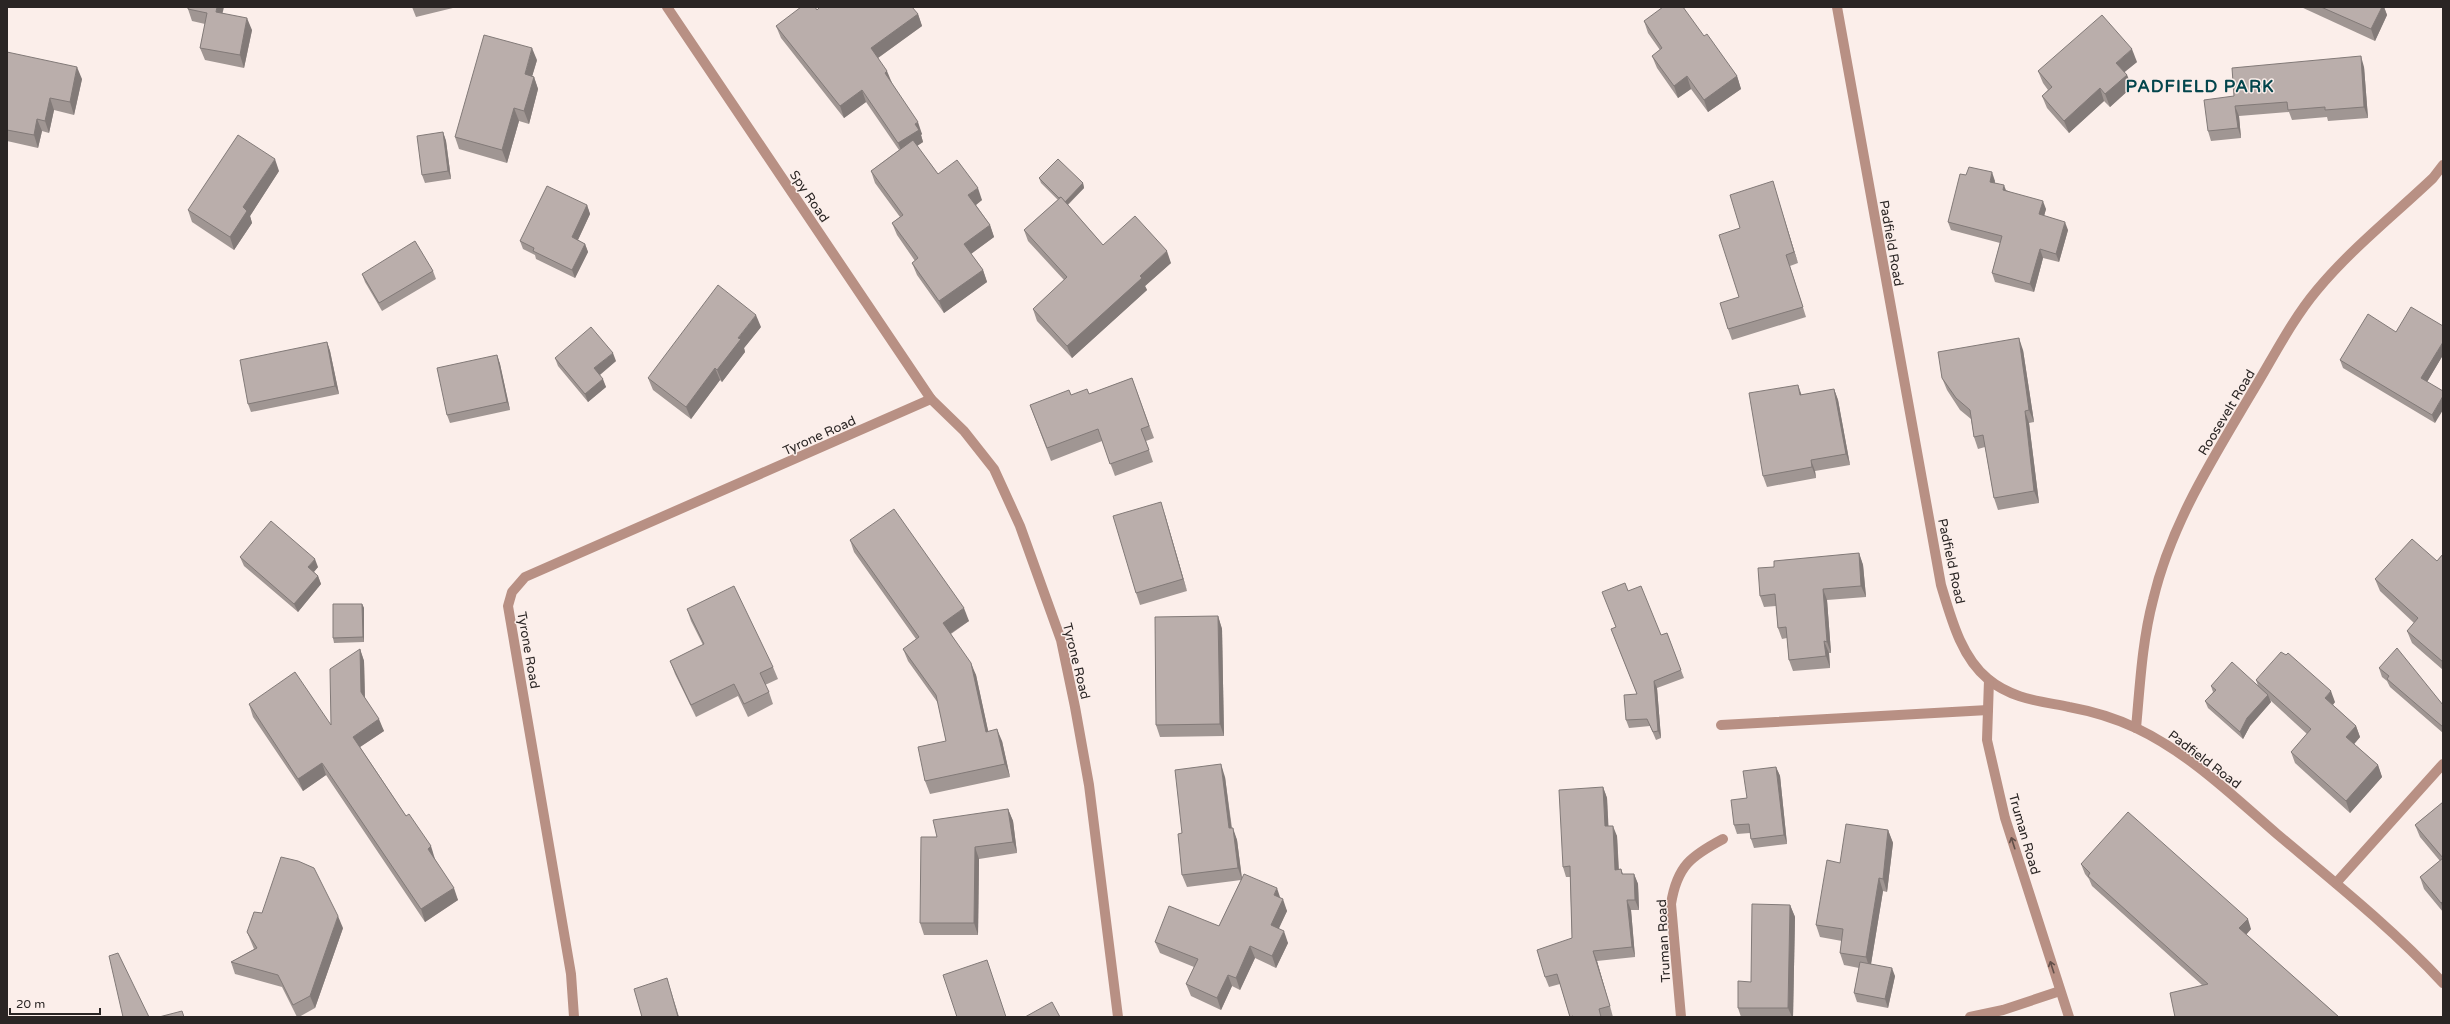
<svg xmlns="http://www.w3.org/2000/svg" width="2450" height="1024" viewBox="0 0 2450 1024" font-family="'Varela Round',sans-serif">
<style>
.lines{fill:none;stroke-linecap:round;stroke-linejoin:round}
.lane{stroke:#b89084;stroke-width:10}
.street{stroke:#b89084;stroke-width:10}
.wall{fill:#a09693}
.shaded-wall{fill:#827a78}
.building{fill:#baaeab;stroke:#827a78}
.oneway{stroke:#63504a}
.labels{text-anchor:middle;stroke-width:3;stroke-linejoin:round;paint-order:stroke}
.street-label{font-size:13px;fill:#2a2524;stroke:#fbeeea}
.district-label{font-size:17px;font-weight:bold;letter-spacing:1px;fill:#03454c;stroke:#fbeeea}
</style>
<rect width="100%" height="100%" fill="#fbeeea"/>
<g class="lines">
<g class="lane">
<polyline points="1721,725 1988,710"/>
<polyline points="2336,883 2443,764"/>
</g>
<g class="street">
<polyline points="667,7 931,399 964,431 994,469 1020,526 1061,640 1075,707 1089,785 1118,1017"/>
<path d="M 1837,7 L 1941,585 C 1951,618 1961,657 1988,679 C 2012,699 2040,701 2069,707 C 2091,711 2115,718 2136,728 C 2189,753 2233,796 2277,834 C 2333,881 2393,929 2443,983"/>
<polyline points="1989,680 1987,740 2005,818 2069,1017"/>
<path d="M 2136,728 C 2140,685 2142,642 2153,600 C 2171,524 2212,460 2251,394 C 2272,360 2291,321 2317,290 C 2351,249 2394,215 2433,178 L 2443,165"/>
<polyline points="574,1017 571,974 508,606 512,592 525,577 931,399"/>
<path d="M 1681,1017 L 1671,904 C 1677,866 1691,856 1723,839"/>
<polyline points="1970,1017 2003,1010 2060,991"/>
</g>
</g>
<g class="wall">
<polygon points="412,7 457,7 416,17"/>
<polygon points="2301,7 2384,7 2387,15 2375,41"/>
<polygon points="188,9 223,13 252,30 244,68 205,60 200,48 205,24 192,21"/>
<polygon points="817,10 918,14 922,26 878,58 892,83 922,134 921,135 923,142 917,146 938,174 982,200 976,205 990,225 994,237 971,254 983,270 987,282 944,313 917,275 912,263 915,261 897,235 892,223 900,217 875,183 871,171 899,150 866,102 844,118 781,38 776,26"/>
<polygon points="1644,21 1704,36 1737,76 1741,89 1708,112 1691,89 1678,98 1657,68 1652,56 1660,50 1648,33"/>
<polygon points="7,52 82,79 74,115 54,110 49,133 42,131 38,148 7,141"/>
<polygon points="537,60 532,76 534,77 538,89 529,124 519,121 507,163 459,149 455,137"/>
<polygon points="2137,62 2124,72 2127,75 2132,87 2110,107 2104,101 2069,133 2047,108 2042,96 2048,90 2043,83 2038,71"/>
<polygon points="2364,67 2368,118 2328,121 2327,117 2292,120 2289,112 2239,116 2241,138 2211,141 2208,131 2234,96"/>
<polygon points="443,132 446,141 451,179 425,183 422,175"/>
<polygon points="279,171 250,216 252,223 234,250 192,222 188,210"/>
<polygon points="1039,178 1083,183 1084,188 1068,205 1103,245 1171,263 1145,286 1147,290 1072,358 1037,321 1033,309 1064,280 1028,241 1024,230 1058,200 1041,183"/>
<polygon points="1995,181 1995,183 2006,190 2046,209 2044,216 2068,230 2059,262 2043,258 2034,292 1995,282 1992,273 2000,243 1951,230 1948,222"/>
<polygon points="1776,192 1798,263 1790,266 1806,317 1732,340 1728,329 1739,297 1740,228"/>
<polygon points="587,205 590,214 578,240 585,244 588,252 575,278 536,259 535,255 523,249 520,241"/>
<polygon points="433,271 436,279 382,311 365,282 362,274"/>
<polygon points="761,327 744,348 745,352 722,382 720,380 691,419 653,390 648,378"/>
<polygon points="2396,332 2443,355 2427,382 2435,423 2343,368 2340,360"/>
<polygon points="327,342 330,351 339,394 251,412 248,404"/>
<polygon points="2023,350 2034,422 2029,423 2039,503 1998,510 1994,498 1985,447 1978,449 1974,437 1971,419 1960,410 1947,390 1942,378"/>
<polygon points="497,355 500,364 510,410 450,423 447,415"/>
<polygon points="555,358 616,361 600,375 606,387 588,402 558,366"/>
<polygon points="1132,378 1154,438 1146,441 1153,462 1115,476 1102,441 1051,461 1030,405 1071,395 1089,394"/>
<polygon points="1834,389 1838,400 1850,465 1815,471 1816,478 1767,487 1763,476 1802,395"/>
<polygon points="1165,515 1187,591 1140,605 1136,593"/>
<polygon points="850,540 969,621 951,634 976,675 988,731 1002,741 1010,777 930,794 925,781 946,741 938,703 908,661 903,649 916,639 854,552"/>
<polygon points="1859,553 1863,565 1866,597 1827,600 1831,653 1829,653 1830,668 1793,671 1789,660 1787,638 1782,639 1778,628 1776,606 1764,607 1760,596 1774,567"/>
<polygon points="2443,554 2443,670 2412,643 2407,631 2414,623 2380,591 2375,579 2437,561"/>
<polygon points="240,557 318,567 314,572 318,576 321,584 298,612 244,566"/>
<polygon points="1628,591 1661,635 1667,633 1684,678 1657,688 1661,738 1656,740 1650,726 1629,728 1626,720 1637,694 1611,629 1616,627"/>
<polygon points="362,604 364,608 364,642 334,643 333,638"/>
<polygon points="687,609 773,667 778,679 765,685 769,692 773,704 748,717 738,696 696,717 675,674 670,661 703,645 691,621"/>
<polygon points="1218,616 1222,629 1224,736 1160,737 1156,725"/>
<polygon points="360,649 364,661 365,698 384,731 360,747 435,859 458,900 425,922 326,775 303,791 253,717 249,704 331,725"/>
<polygon points="2379,668 2443,705 2443,733 2390,687 2387,681 2382,677"/>
<polygon points="2256,680 2335,702 2333,705 2356,726 2360,737 2354,744 2378,765 2382,777 2350,813 2295,763 2291,752 2307,734 2270,700 2271,702 2250,726 2243,739 2208,708 2205,701 2213,692 2211,686 2258,686"/>
<polygon points="1776,767 1780,776 1787,844 1754,848 1751,839 1750,833 1737,834 1734,825 1747,798"/>
<polygon points="1225,777 1232,828 1237,840 1242,878 1280,898 1287,911 1278,929 1288,943 1276,968 1255,958 1240,990 1232,986 1221,1010 1191,996 1186,984 1194,967 1160,953 1155,942 1219,926 1241,880 1187,887 1182,875 1182,833"/>
<polygon points="1603,787 1607,798 1608,826 1617,836 1619,869 1621,869 1623,874 1634,874 1638,884 1639,910 1631,910 1635,957 1597,961 1613,1017 1570,1017 1560,984 1549,987 1545,977 1572,938 1570,877 1566,877 1563,867"/>
<polygon points="2443,802 2443,912 2424,889 2420,877 2440,861 2420,837 2415,825"/>
<polygon points="1008,809 1013,821 1017,853 979,859 978,935 924,935 920,923 937,837"/>
<polygon points="1888,830 1893,843 1887,892 1883,891 1871,964 1895,976 1888,1008 1857,1002 1854,993 1859,968 1844,965 1840,953 1842,941 1820,937 1816,925 1840,863"/>
<polygon points="2081,864 2251,929 2246,935 2339,1017 2202,985 2092,886 2089,879 2085,874"/>
<polygon points="1790,905 1795,917 1793,1017 1741,1017 1738,1008"/>
<polygon points="343,928 315,1008 299,1017 297,1017 282,987 235,974 231,962 254,949 252,944 247,932"/>
</g>
<g class="shaded-wall">
<polygon points="217,7 224,7 220,24 216,12"/>
<polygon points="2382,7 2384,7 2387,15 2375,41 2371,29"/>
<polygon points="918,14 922,26 875,60 871,48"/>
<polygon points="247,18 252,30 244,68 240,55"/>
<polygon points="532,48 537,60 529,87 525,74"/>
<polygon points="2132,49 2137,62 2121,75 2116,63"/>
<polygon points="2361,56 2364,67 2368,118 2364,107"/>
<polygon points="77,67 82,79 74,115 70,102"/>
<polygon points="887,71 892,83 885,73"/>
<polygon points="2127,75 2132,87 2110,107 2105,94"/>
<polygon points="1687,76 1691,89 1678,98 1674,86"/>
<polygon points="1737,76 1741,89 1708,112 1704,100"/>
<polygon points="534,77 538,89 529,124 524,111"/>
<polygon points="2100,88 2104,101 2069,133 2064,121"/>
<polygon points="862,90 866,102 844,118 840,106"/>
<polygon points="50,98 54,110 49,133 45,121"/>
<polygon points="2235,106 2239,116 2241,138 2238,128"/>
<polygon points="514,108 519,121 507,163 502,150"/>
<polygon points="37,119 42,131 38,148 34,135"/>
<polygon points="918,122 922,134 921,135 923,142 903,155 898,143 915,124"/>
<polygon points="443,132 446,141 451,179 448,171"/>
<polygon points="275,159 279,171 250,216 252,223 234,250 230,237 243,207"/>
<polygon points="1992,172 1995,181 1993,190 1990,182"/>
<polygon points="1773,181 1776,192 1798,263 1794,252"/>
<polygon points="1083,183 1084,188 1065,207 1064,203"/>
<polygon points="2004,185 2007,193 2003,190"/>
<polygon points="978,188 982,200 973,207 968,195"/>
<polygon points="2043,201 2046,209 2042,223 2039,214"/>
<polygon points="587,205 590,214 575,246 572,237"/>
<polygon points="2065,222 2068,230 2059,262 2056,254"/>
<polygon points="990,225 994,237 968,256 964,244"/>
<polygon points="585,244 588,252 575,278 572,270"/>
<polygon points="2040,249 2043,258 2034,292 2030,284"/>
<polygon points="1167,251 1171,263 1145,286 1147,290 1072,358 1067,346 1140,276"/>
<polygon points="983,270 987,282 944,313 939,301"/>
<polygon points="756,315 761,327 744,348 745,352 722,382 717,370 738,338"/>
<polygon points="2019,338 2023,350 2034,422 2029,410"/>
<polygon points="327,342 330,351 339,394 335,386"/>
<polygon points="2443,342 2443,355 2424,387 2421,378"/>
<polygon points="613,353 616,361 597,377 594,368"/>
<polygon points="497,355 500,364 510,410 507,402"/>
<polygon points="715,368 720,380 691,419 686,407"/>
<polygon points="603,379 606,387 588,402 585,394"/>
<polygon points="1798,385 1802,396 1800,395"/>
<polygon points="1834,389 1838,400 1850,465 1846,454"/>
<polygon points="2443,396 2443,410 2435,423 2432,415"/>
<polygon points="2025,411 2029,423 2039,503 2034,491"/>
<polygon points="1811,460 1815,471 1816,478 1812,467"/>
<polygon points="1161,502 1165,515 1187,591 1183,579"/>
<polygon points="1859,553 1863,565 1866,597 1861,586"/>
<polygon points="315,559 318,567 311,575 308,567"/>
<polygon points="318,576 321,584 298,612 294,604"/>
<polygon points="1823,589 1827,600 1831,653 1827,642"/>
<polygon points="362,604 364,608 364,642 363,637"/>
<polygon points="964,608 969,621 948,635 943,623"/>
<polygon points="1218,616 1222,629 1224,736 1220,724"/>
<polygon points="1824,641 1829,653 1830,668 1826,656"/>
<polygon points="360,649 364,661 365,704 361,692"/>
<polygon points="971,663 976,675 991,744 986,732"/>
<polygon points="1654,681 1657,688 1661,738 1658,731"/>
<polygon points="2331,691 2335,702 2329,709 2325,698"/>
<polygon points="2268,695 2271,702 2250,726 2243,739 2240,732 2247,718"/>
<polygon points="379,719 384,731 357,749 353,737"/>
<polygon points="2356,726 2360,737 2350,749 2346,737"/>
<polygon points="997,729 1002,741 1010,777 1005,764"/>
<polygon points="322,763 326,775 303,791 298,779"/>
<polygon points="1221,764 1225,777 1233,841 1229,828"/>
<polygon points="2378,765 2382,777 2350,813 2346,801"/>
<polygon points="1776,767 1780,776 1787,844 1784,835"/>
<polygon points="1603,787 1607,798 1609,836 1605,826"/>
<polygon points="1008,809 1013,821 1017,853 1013,842"/>
<polygon points="1613,826 1617,836 1619,880 1615,870"/>
<polygon points="1233,828 1237,840 1242,880 1238,868"/>
<polygon points="1888,830 1893,843 1887,892 1883,879"/>
<polygon points="431,846 435,859 432,861 428,849"/>
<polygon points="975,847 979,859 978,935 974,923"/>
<polygon points="1634,874 1638,884 1639,910 1635,900"/>
<polygon points="1879,878 1883,891 1870,970 1866,957"/>
<polygon points="454,888 458,900 425,922 421,909"/>
<polygon points="1277,888 1281,900 1274,895"/>
<polygon points="1283,899 1287,911 1275,937 1271,925"/>
<polygon points="1627,900 1631,910 1635,957 1632,947"/>
<polygon points="2443,901 2443,909 2441,903"/>
<polygon points="1790,905 1795,917 1793,1017 1792,1017 1788,1008"/>
<polygon points="338,916 343,928 315,1008 310,996"/>
<polygon points="2248,919 2251,929 2243,938 2239,928"/>
<polygon points="1284,931 1288,943 1276,968 1272,956"/>
<polygon points="1250,946 1255,958 1240,990 1236,978"/>
<polygon points="1593,951 1597,961 1613,1017 1610,1006"/>
<polygon points="1892,968 1895,976 1888,1008 1885,999"/>
<polygon points="1228,975 1232,986 1221,1010 1217,998"/>
<polygon points="667,978 679,1017 678,1017"/>
</g>
<g class="building">
<polygon points="188,7 217,7 216,12 247,18 240,55 200,48 207,13 188,9"/>
<polygon points="801,7 815,7 817,10 820,7 912,7 918,14 871,48 887,71 885,73 918,122 915,124 919,130 898,143 862,90 840,106 776,26"/>
<polygon points="1663,7 1683,7 1704,36 1707,34 1737,76 1704,100 1687,76 1674,86 1652,56 1662,48 1644,21"/>
<polygon points="2321,7 2382,7 2371,29"/>
<polygon points="2102,15 2132,49 2116,63 2127,75 2105,94 2100,88 2064,121 2042,96 2052,87 2038,71"/>
<polygon points="484,35 532,48 525,74 534,77 524,111 514,108 502,150 455,137"/>
<polygon points="7,52 77,67 70,102 50,98 45,121 37,119 34,135 7,130"/>
<polygon points="2361,56 2364,107 2325,110 2325,107 2288,110 2287,102 2235,106 2238,128 2208,131 2204,100 2234,96 2232,68"/>
<polygon points="443,132 448,171 422,175 417,136"/>
<polygon points="238,135 275,159 243,207 247,211 230,237 188,210"/>
<polygon points="913,140 938,174 957,160 978,188 968,195 990,225 964,244 983,270 939,301 912,263 918,258 892,223 903,215 871,171"/>
<polygon points="1058,159 1083,183 1065,202 1061,197 1059,198 1039,178"/>
<polygon points="1969,167 1992,172 1990,182 2004,185 2003,190 2043,201 2039,214 2065,222 2056,254 2040,249 2030,284 1992,273 2002,236 1948,222 1960,174 1966,175"/>
<polygon points="1773,181 1794,252 1786,255 1803,307 1728,329 1720,303 1739,297 1719,235 1740,228 1730,195"/>
<polygon points="547,186 587,205 572,237 585,244 572,270 533,251 534,248 520,241"/>
<polygon points="1061,197 1103,245 1135,216 1167,251 1140,276 1142,278 1067,346 1033,309 1067,277 1024,230"/>
<polygon points="415,241 433,271 379,303 362,274"/>
<polygon points="718,285 756,315 738,338 741,339 717,370 715,368 686,407 648,378"/>
<polygon points="2411,307 2443,326 2443,342 2421,378 2443,391 2443,396 2432,415 2340,360 2368,314 2396,332"/>
<polygon points="591,327 613,353 594,368 603,379 585,394 555,358"/>
<polygon points="2019,338 2029,410 2025,411 2034,491 1994,498 1983,435 1974,437 1970,410 1956,398 1942,378 1938,352"/>
<polygon points="327,342 335,386 248,404 240,360"/>
<polygon points="497,355 507,402 447,415 437,368"/>
<polygon points="1132,378 1149,426 1141,429 1149,450 1110,464 1098,429 1047,448 1030,405 1069,390 1071,395 1087,389 1089,394"/>
<polygon points="1798,385 1800,395 1834,389 1846,454 1811,460 1812,467 1763,476 1749,393"/>
<polygon points="1161,502 1183,579 1136,593 1113,516"/>
<polygon points="894,509 964,608 943,623 971,663 986,732 997,729 1005,764 925,781 918,747 946,741 936,695 903,649 919,637 850,540"/>
<polygon points="271,521 315,559 308,567 318,576 294,604 240,557"/>
<polygon points="2412,539 2437,561 2443,554 2443,662 2407,631 2418,618 2375,579"/>
<polygon points="1859,553 1861,586 1823,589 1827,642 1824,641 1826,656 1789,660 1786,627 1778,628 1775,594 1760,596 1758,568 1774,567 1774,561"/>
<polygon points="1625,583 1628,591 1641,586 1661,635 1667,633 1681,670 1654,681 1658,731 1653,732 1647,719 1626,720 1624,695 1637,694 1611,629 1616,627 1602,592"/>
<polygon points="734,586 773,667 760,673 769,692 744,704 734,684 691,705 670,661 704,644 687,609"/>
<polygon points="333,604 362,604 363,637 333,638"/>
<polygon points="1218,616 1220,724 1156,725 1155,617"/>
<polygon points="2397,648 2443,705 2443,727 2387,679 2389,676 2379,668"/>
<polygon points="360,649 361,692 379,719 353,737 406,816 409,814 431,846 428,849 454,888 421,909 322,763 298,779 249,704 295,672 331,725 330,669"/>
<polygon points="2281,652 2286,655 2288,653 2331,691 2325,698 2356,726 2346,737 2378,765 2346,801 2291,752 2311,729 2256,680"/>
<polygon points="2232,662 2268,695 2247,718 2240,732 2205,701 2216,690 2211,686"/>
<polygon points="1221,764 1229,828 1233,828 1238,868 1182,875 1178,834 1182,833 1175,770"/>
<polygon points="1776,767 1784,835 1751,839 1749,824 1734,825 1731,800 1747,798 1743,771"/>
<polygon points="1603,787 1605,826 1613,826 1615,870 1621,869 1622,874 1634,874 1635,900 1627,900 1632,947 1593,951 1610,1006 1599,1009 1601,1017 1573,1017 1573,1016 1570,1017 1557,974 1545,977 1537,950 1572,938 1570,866 1563,867 1559,790"/>
<polygon points="2443,802 2443,901 2441,903 2420,877 2443,858 2415,825"/>
<polygon points="1008,809 1013,842 975,847 974,923 920,923 921,837 937,837 933,820"/>
<polygon points="2128,812 2248,919 2239,928 2339,1017 2175,1017 2170,993 2208,984 2088,876 2090,873 2081,864"/>
<polygon points="1846,824 1888,830 1883,879 1879,878 1866,957 1840,953 1843,929 1816,925 1827,860 1840,863"/>
<polygon points="281,857 298,861 314,868 338,916 310,996 293,1005 278,975 231,962 257,948 247,932 254,912 262,913"/>
<polygon points="1244,874 1277,888 1274,895 1283,899 1271,925 1284,931 1272,956 1250,946 1236,978 1228,975 1217,998 1186,984 1198,959 1155,942 1169,906 1219,926"/>
<polygon points="1752,904 1790,905 1788,1008 1738,1008 1738,981 1751,982"/>
<polygon points="118,953 149,1017 123,1017 109,956"/>
<polygon points="987,960 1006,1017 957,1017 943,975"/>
<polygon points="1860,962 1892,968 1885,999 1854,993"/>
<polygon points="667,978 678,1017 642,1017 634,989"/>
<polygon points="1052,1002 1060,1017 1025,1017"/>
<polygon points="182,1011 184,1017 159,1017"/>
</g>
<defs><path id="oneway-shaft" d="M-6 0H5M1.5-3L5.5 0L1.5 3" fill="none" stroke-width="1.6" stroke-linecap="round" stroke-linejoin="round"/></defs>
<g class="oneway">
<use href="#oneway-shaft" transform="translate(2013 843) rotate(-108)"/>
<use href="#oneway-shaft" transform="translate(2052 967) rotate(-108)"/>
</g>
<g class="labels">
<g class="street-label">
<text transform="translate(810 196) rotate(56)" y="5">Spy Road</text>
<text transform="translate(1892 243) rotate(80)" y="5">Padfield Road</text>
<text transform="translate(2226 412) rotate(-59)" y="5">Roosevelt Road</text>
<text transform="translate(819 435) rotate(-24)" y="5">Tyrone Road</text>
<text transform="translate(1952 561) rotate(78)" y="5">Padfield Road</text>
<text transform="translate(529 650) rotate(80)" y="5">Tyrone Road</text>
<text transform="translate(1077 661) rotate(76)" y="5">Tyrone Road</text>
<text transform="translate(2205 759) rotate(37)" y="5">Padfield Road</text>
<text transform="translate(2025 834) rotate(74)" y="5">Truman Road</text>
<text transform="translate(1663 941) rotate(-93)" y="5">Truman Road</text>
</g>
<g class="district-label">
<text x="2200" y="92">PADFIELD PARK</text>
</g>
</g>
<rect width="2450" height="1024" fill="none" stroke="#2a2524" stroke-width="16"/>
<path d="M10 1008v6h90v-6" fill="none" stroke="#2a2524" stroke-width="2"/>
<text x="16" y="1008" font-size="12" fill="#2a2524" stroke="#fbeeea" stroke-width="3" paint-order="stroke">20 m</text>
</svg>
